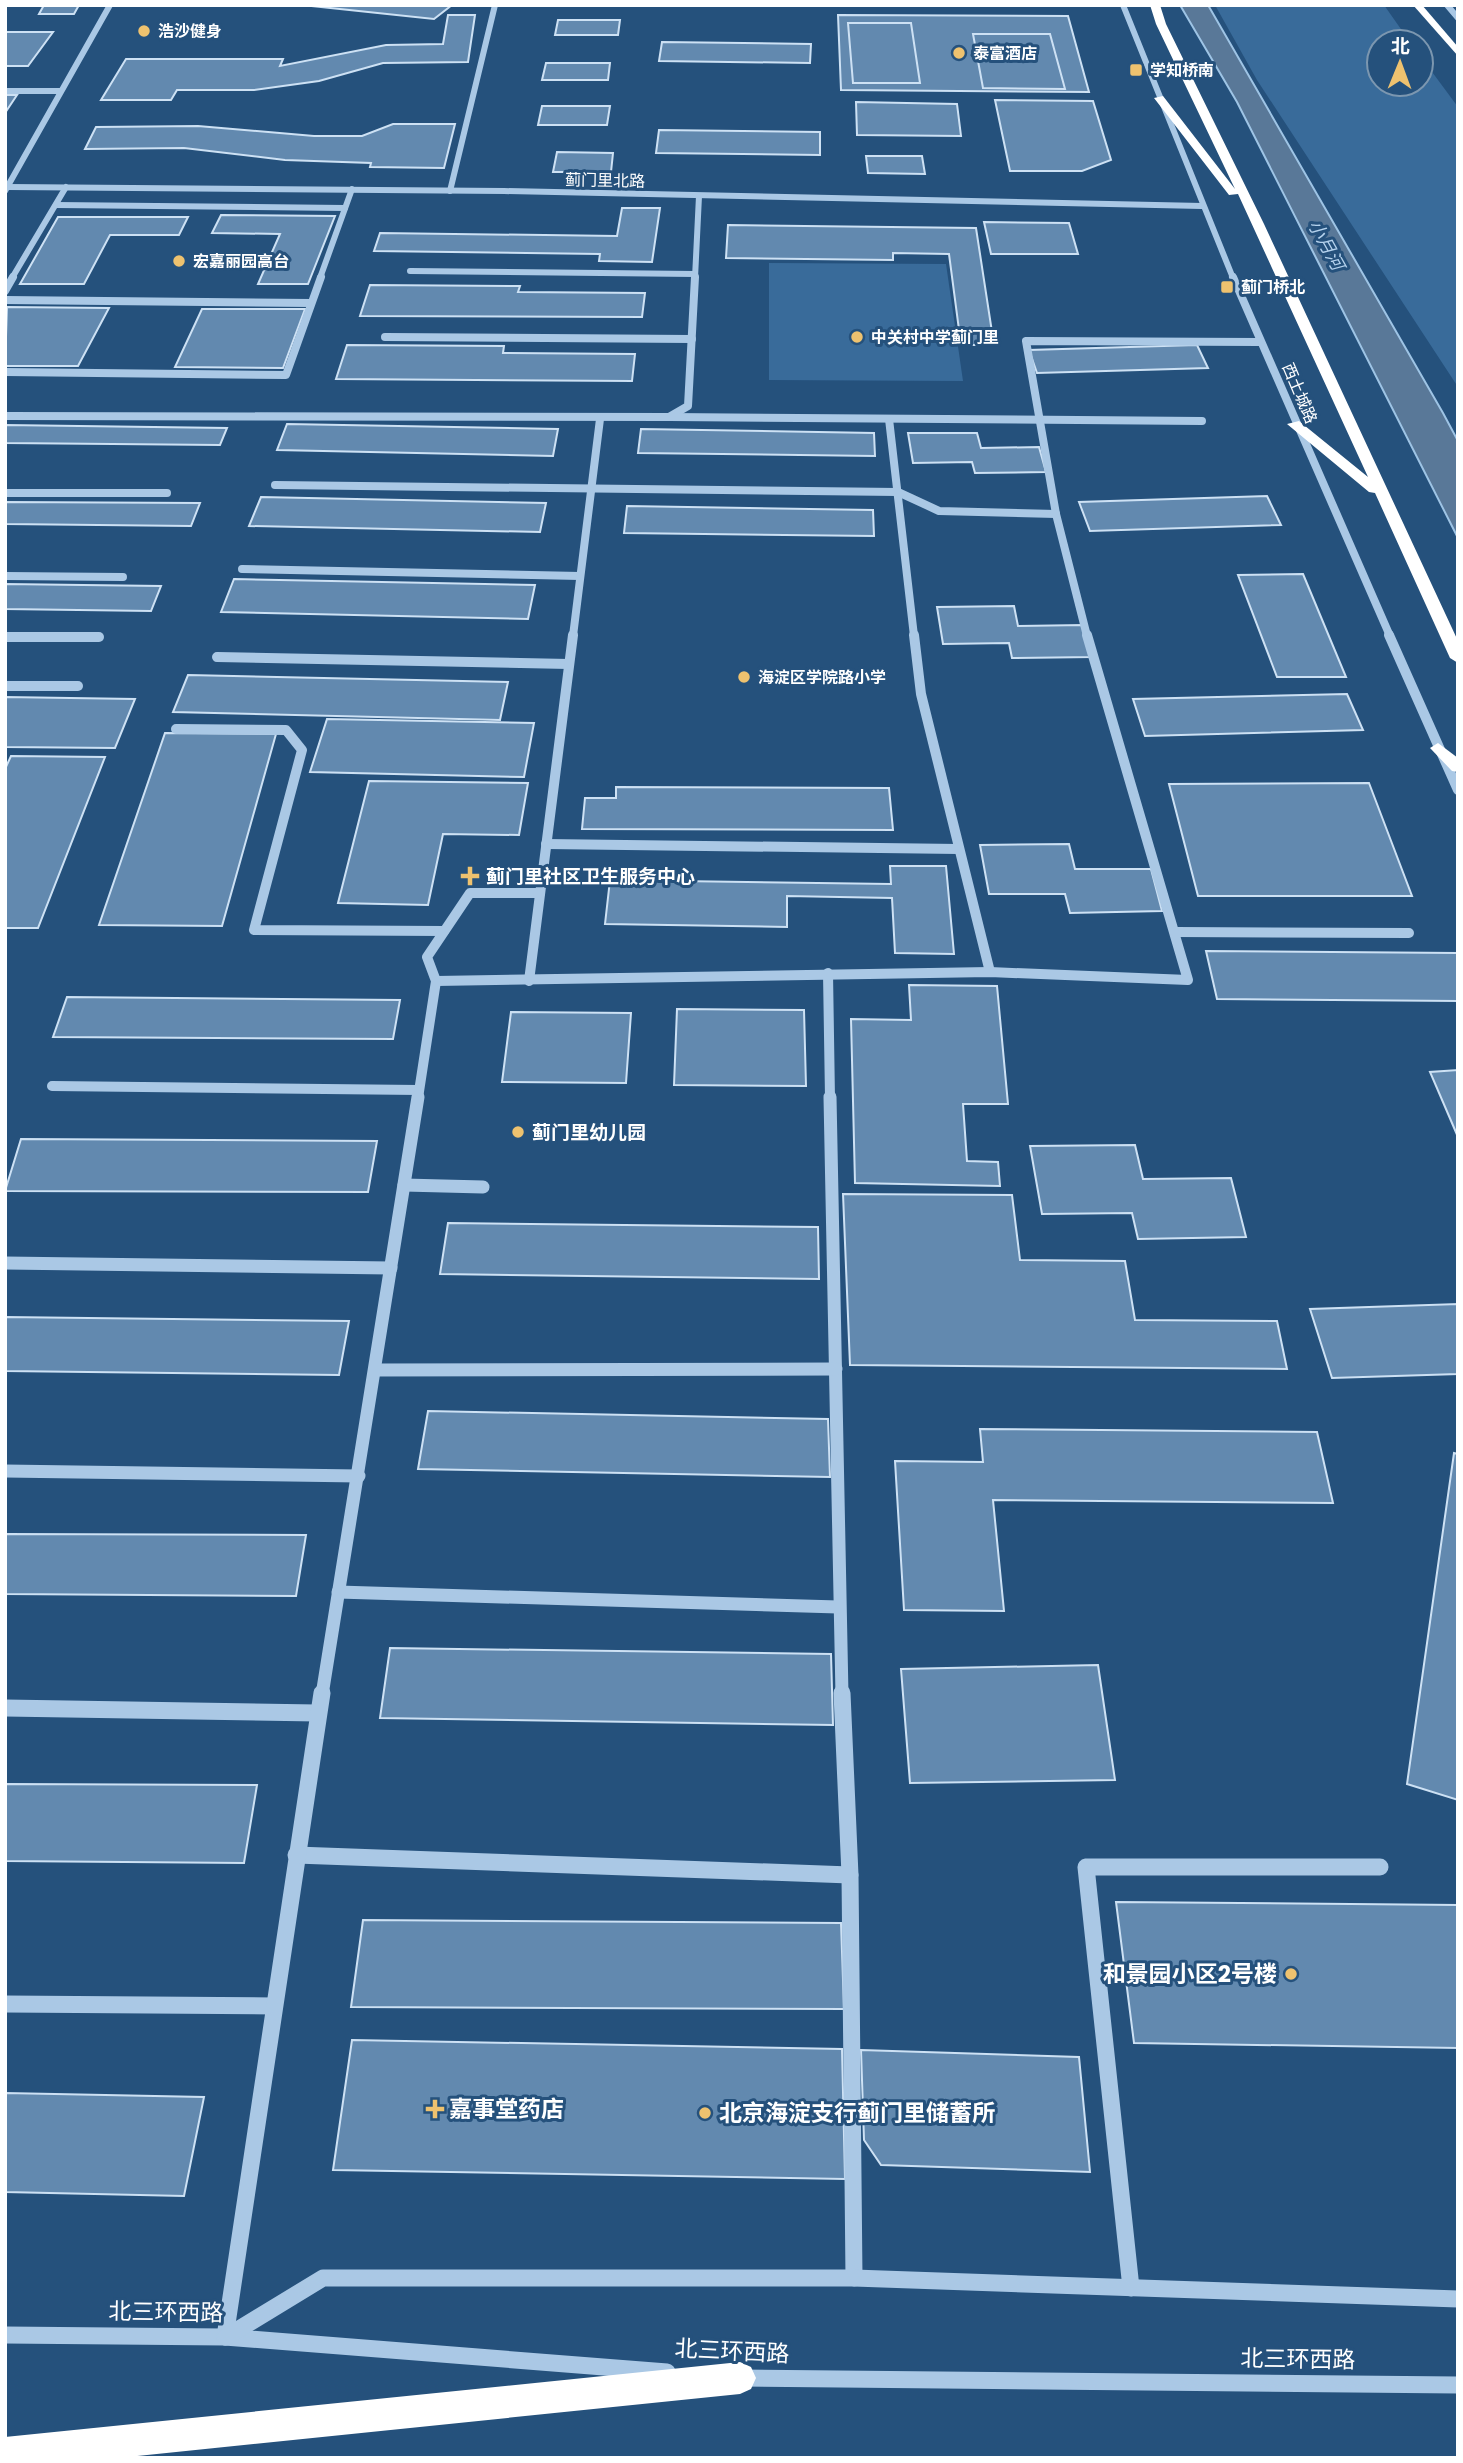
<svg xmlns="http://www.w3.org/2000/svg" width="1463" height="2463" viewBox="0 0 1463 2463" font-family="Poppins,'Noto Sans SC',sans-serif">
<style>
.green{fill:#396b9a}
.water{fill:#597898;stroke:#9ec4e5;stroke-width:2}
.building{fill:#6289af;stroke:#cde1f4;stroke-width:2}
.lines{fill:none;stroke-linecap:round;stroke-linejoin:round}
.minor-far4{stroke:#aac8e5;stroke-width:6}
.minor-far3{stroke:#aac8e5;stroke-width:8}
.minor-far2{stroke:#aac8e5;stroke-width:10}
.minor-far1{stroke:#aac8e5;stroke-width:13}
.minor{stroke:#aac8e5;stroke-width:17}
.highway{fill:#fff;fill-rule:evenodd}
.poi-dot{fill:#eec26f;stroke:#25517c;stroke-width:2.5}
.labels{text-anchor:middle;stroke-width:6;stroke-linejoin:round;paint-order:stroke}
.far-poi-label{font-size:16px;font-weight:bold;fill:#fff;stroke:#25517c;text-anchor:start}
.far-street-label{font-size:16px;fill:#fff;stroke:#25517c}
.far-water-label{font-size:18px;font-style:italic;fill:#b5d2ed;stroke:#25517c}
.poi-label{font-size:19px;font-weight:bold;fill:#fff;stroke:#25517c;text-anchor:start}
.near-poi-label{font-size:23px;font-weight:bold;fill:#fff;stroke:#25517c;text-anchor:start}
.near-street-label{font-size:23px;fill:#fff;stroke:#25517c}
</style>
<rect width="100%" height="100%" fill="#25517c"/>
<g class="green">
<polygon points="1215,5 1384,5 1410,42 1379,42 1379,84 1421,84 1421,57 1458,107 1458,387 1257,80"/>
<polygon points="769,263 946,264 963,381 769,380"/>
</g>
<polygon class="water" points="1180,5 1208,5 1443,413 1458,441 1458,538 1237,102"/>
<g class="building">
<polygon points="44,5 79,5 74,14 39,14"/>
<polygon points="302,5 452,5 434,19"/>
<polygon points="448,15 475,15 468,62 383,63 319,81 254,90 177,90 171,100 101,100 126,59 283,59 280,66 386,45 443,44"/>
<polygon points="838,15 1068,16 1089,92 841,90"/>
<polygon points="558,20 620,20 618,35 555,35"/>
<polygon points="848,23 911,23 920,83 853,83"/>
<polygon points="5,32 53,32 28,66 5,66"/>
<polygon points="973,34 1050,34 1065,89 983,88"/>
<polygon points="662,42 811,44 810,63 659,61"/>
<polygon points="546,63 610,63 608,80 542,80"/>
<polygon points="5,95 17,95 5,113"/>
<polygon points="995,100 1093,101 1111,160 1082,171 1010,171"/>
<polygon points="856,102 957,104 961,136 857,135"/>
<polygon points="542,106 610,106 607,125 538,125"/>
<polygon points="393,124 455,124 444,168 370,167 371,163 285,160 184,148 85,149 96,127 198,126 314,136 362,136"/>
<polygon points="659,130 820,132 820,155 656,153"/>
<polygon points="557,152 613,153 611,172 553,172"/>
<polygon points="866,156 922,156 925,174 868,173"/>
<polygon points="622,208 660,208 652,262 599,261 600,254 374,251 380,233 617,236"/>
<polygon points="221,215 335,216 308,284 258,284 280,234 212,233"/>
<polygon points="58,217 188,217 179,235 110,235 84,284 20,284"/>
<polygon points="984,222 1069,223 1078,254 991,254"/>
<polygon points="728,225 976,228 994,345 961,345 949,254 893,253 893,260 726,258"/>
<polygon points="370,285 520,286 518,292 645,293 642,317 360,316"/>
<polygon points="7,307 109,308 78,366 5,366"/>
<polygon points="202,309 305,309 283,368 175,367"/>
<polygon points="347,345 504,346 503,353 635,354 632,381 336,379"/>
<polygon points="1197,345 1208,368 1037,373 1029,350"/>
<polygon points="287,424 558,429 553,456 277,450"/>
<polygon points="5,425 227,428 220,445 5,443"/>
<polygon points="641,429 874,433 875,456 638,453"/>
<polygon points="908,433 977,433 981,448 1039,447 1046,472 975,473 972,462 913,463"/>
<polygon points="1267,496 1281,525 1090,531 1079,502"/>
<polygon points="261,497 546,503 540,532 249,526"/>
<polygon points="5,502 200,503 191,526 5,524"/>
<polygon points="627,506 873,510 874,536 624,533"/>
<polygon points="1303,574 1346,677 1277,677 1238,575"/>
<polygon points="234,579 535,585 528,619 221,612"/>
<polygon points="5,584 161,586 151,611 5,609"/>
<polygon points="1014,606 1018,626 1084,625 1092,657 1012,658 1009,643 943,644 937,607"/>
<polygon points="188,675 508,682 500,720 173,712"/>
<polygon points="1347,694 1363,730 1145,736 1133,699"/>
<polygon points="5,697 135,699 115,748 5,747"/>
<polygon points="327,719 534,723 524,777 310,772"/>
<polygon points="165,733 276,734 222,926 99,925"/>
<polygon points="11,756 105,757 38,928 5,928 5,769"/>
<polygon points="369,781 528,783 519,835 443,834 428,905 338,903"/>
<polygon points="1369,783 1412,896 1198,896 1169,784"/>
<polygon points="616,787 889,788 893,830 582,829 585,798 616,798"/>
<polygon points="1069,844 1075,869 1151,869 1162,911 1070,913 1065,894 989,894 980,845"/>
<polygon points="890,866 946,866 954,954 895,953 892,898 787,896 787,927 605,924 610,880 891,884"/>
<polygon points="1206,951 1457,953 1458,1001 1217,999"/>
<polygon points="909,985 997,986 1008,1104 963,1104 967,1161 998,1162 1000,1186 855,1183 851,1019 911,1020"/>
<polygon points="67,997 400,1000 393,1039 53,1037"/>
<polygon points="677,1009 804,1010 806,1086 674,1085"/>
<polygon points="511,1012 631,1013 626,1083 502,1082"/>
<polygon points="1458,1070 1458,1137 1430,1072"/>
<polygon points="21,1139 377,1141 368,1192 5,1191"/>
<polygon points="1135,1145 1143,1179 1231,1178 1246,1237 1138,1239 1132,1213 1042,1214 1030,1146"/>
<polygon points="843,1194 1012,1195 1020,1260 1125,1261 1135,1320 1277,1321 1287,1369 850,1365"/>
<polygon points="448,1223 818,1227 819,1279 440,1274"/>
<polygon points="1458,1304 1458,1374 1332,1378 1310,1309"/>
<polygon points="5,1317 349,1321 339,1375 5,1371"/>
<polygon points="428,1411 828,1419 830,1477 418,1469"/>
<polygon points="980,1429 1317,1432 1333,1503 993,1500 1004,1611 904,1610 895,1461 983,1462"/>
<polygon points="1454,1453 1458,1454 1458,1800 1407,1784"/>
<polygon points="5,1534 306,1535 296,1596 5,1594"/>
<polygon points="390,1648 831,1654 833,1725 380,1718"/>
<polygon points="1098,1665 1115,1780 910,1783 901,1669"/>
<polygon points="5,1784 257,1785 244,1863 5,1861"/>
<polygon points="1116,1902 1458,1905 1458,2048 1134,2043"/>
<polygon points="363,1920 841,1923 844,2009 351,2007"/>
<polygon points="352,2040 842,2049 845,2179 333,2170"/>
<polygon points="861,2050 1079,2057 1090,2172 881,2165 864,2140"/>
<polygon points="5,2093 204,2097 184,2196 5,2192"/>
</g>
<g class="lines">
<g class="minor-far4">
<polyline points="1123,5 1233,278"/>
<polyline points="1447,5 1458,18"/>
<polyline points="5,91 60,91"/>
<polyline points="8,187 504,191 1202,206"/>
<polyline points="5,191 110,5"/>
<polyline points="450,191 495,5"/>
<polyline points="56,205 345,208"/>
<polyline points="410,271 695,274"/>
<polyline points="12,278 66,187"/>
<polyline points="320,278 352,189"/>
<polyline points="695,278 699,196"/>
</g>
<g class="minor-far3">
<polyline points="1233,277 1390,636"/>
<polyline points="5,291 13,277"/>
<polyline points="5,300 311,303"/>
<polyline points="385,337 692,339"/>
<polyline points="5,372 286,375 321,277"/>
<polyline points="5,416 669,417 688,406 695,277"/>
<polyline points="670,417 1202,421"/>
<polyline points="889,419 914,636"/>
<polyline points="275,485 898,492 939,511 1056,514"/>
<polyline points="5,493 167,493"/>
<polyline points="242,569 580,576"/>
<polyline points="5,576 123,577"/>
<polyline points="573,636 600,419"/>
<polyline points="1087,636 1056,514 1026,341 1259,342"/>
</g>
<g class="minor-far2">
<polyline points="914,635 921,694 990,972"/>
<polyline points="1389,635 1458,790"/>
<polyline points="5,637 99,637"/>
<polyline points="217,657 569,664"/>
<polyline points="5,686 78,686"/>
<polyline points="176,729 286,730 302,750 254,930 444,931"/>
<polyline points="546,844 959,849"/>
<polyline points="1176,932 1409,933"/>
<polyline points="828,973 830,1098"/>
<polyline points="436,981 990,972 1188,980 1087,635"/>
<polyline points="529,981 573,635"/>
<polyline points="52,1086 419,1090"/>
<polyline points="418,1098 436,981 427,957 470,893 540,893"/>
</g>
<g class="minor-far1">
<polyline points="830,1097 842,1695"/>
<polyline points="404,1185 483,1187"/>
<polyline points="5,1263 391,1268"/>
<polyline points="375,1370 836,1369"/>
<polyline points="5,1471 359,1476"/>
<polyline points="338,1592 838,1607"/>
<polyline points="322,1695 418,1097"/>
</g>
<g class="minor">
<polyline points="842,1693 850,1875 854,2278"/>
<polyline points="5,1708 317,1713"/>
<polyline points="296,1855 850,1875"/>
<polyline points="5,2004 274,2006"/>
<polyline points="1131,2288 1086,1867 1380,1867"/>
<polyline points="5,2335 225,2337 667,2372"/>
<polyline points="225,2337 322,1693"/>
<polyline points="226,2337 323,2278 854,2278 1458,2299"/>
<polyline points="741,2378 1458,2385"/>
</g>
<g class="highway">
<polygon points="1150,5 1160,5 1166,24 1264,224 1458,641 1458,663 1450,658 1375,493 1369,492 1287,424 1299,421 1368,477 1238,194 1229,195 1154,98 1163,96 1235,189 1156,24"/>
<polygon points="1413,5 1422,5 1458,47 1458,56"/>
<polygon points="1438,743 1458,758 1458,772 1452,771 1430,748"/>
<polygon points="740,2362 751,2367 756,2378 751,2389 740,2394 118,2458 5,2458 5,2437"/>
</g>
</g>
<g class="poi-dot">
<circle cx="144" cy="31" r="7"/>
<circle cx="959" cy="53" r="7"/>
<rect x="1129" y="63" width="14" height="14" rx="3.5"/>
<circle cx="179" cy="261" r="7"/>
<rect x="1220" y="280" width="14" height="14" rx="3.5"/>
<circle cx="857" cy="337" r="7"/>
<circle cx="744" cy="677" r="7"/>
<path d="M466.5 865.5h7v7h7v7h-7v7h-7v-7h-7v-7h7z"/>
<circle cx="518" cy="1132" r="7"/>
<circle cx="1291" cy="1974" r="7"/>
<path d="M431.5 2098.5h7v7h7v7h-7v7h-7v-7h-7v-7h7z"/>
<circle cx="705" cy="2113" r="7"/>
</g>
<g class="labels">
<g class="far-poi-label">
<text x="158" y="37">浩沙健身</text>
<text x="973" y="59">泰富酒店</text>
<text x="1150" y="76">学知桥南</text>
<text x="193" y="267">宏嘉丽园高台</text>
<text x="1241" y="293">蓟门桥北</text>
<text x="871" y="343">中关村中学蓟门里</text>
<text x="758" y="683">海淀区学院路小学</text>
</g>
<g class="far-street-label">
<text transform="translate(605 180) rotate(1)" y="6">蓟门里北路</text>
<text transform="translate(1300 393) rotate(67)" y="6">西土城路</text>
</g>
<g class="far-water-label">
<text transform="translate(1326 245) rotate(61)" y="6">小月河</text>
</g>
<g class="poi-label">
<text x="486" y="883">蓟门里社区卫生服务中心</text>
<text x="532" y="1139">蓟门里幼儿园</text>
</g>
<g class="near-poi-label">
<text x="1277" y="1982" text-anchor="end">和景园小区2号楼</text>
<text x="449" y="2117">嘉事堂药店</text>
<text x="719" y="2121">北京海淀支行蓟门里储蓄所</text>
</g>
<g class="near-street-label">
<text transform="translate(166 2312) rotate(1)" y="8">北三环西路</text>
<text transform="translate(732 2351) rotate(3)" y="8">北三环西路</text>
<text transform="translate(1298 2359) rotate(1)" y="8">北三环西路</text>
</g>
</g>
<rect width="1463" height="2463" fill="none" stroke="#ffffff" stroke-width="14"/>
<g transform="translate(1400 63) rotate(1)"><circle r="33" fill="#25517c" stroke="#7c97b0" stroke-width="2"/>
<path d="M0-5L12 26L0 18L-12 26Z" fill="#eec26f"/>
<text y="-10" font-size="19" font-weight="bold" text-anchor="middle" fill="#ffffff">北</text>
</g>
</svg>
